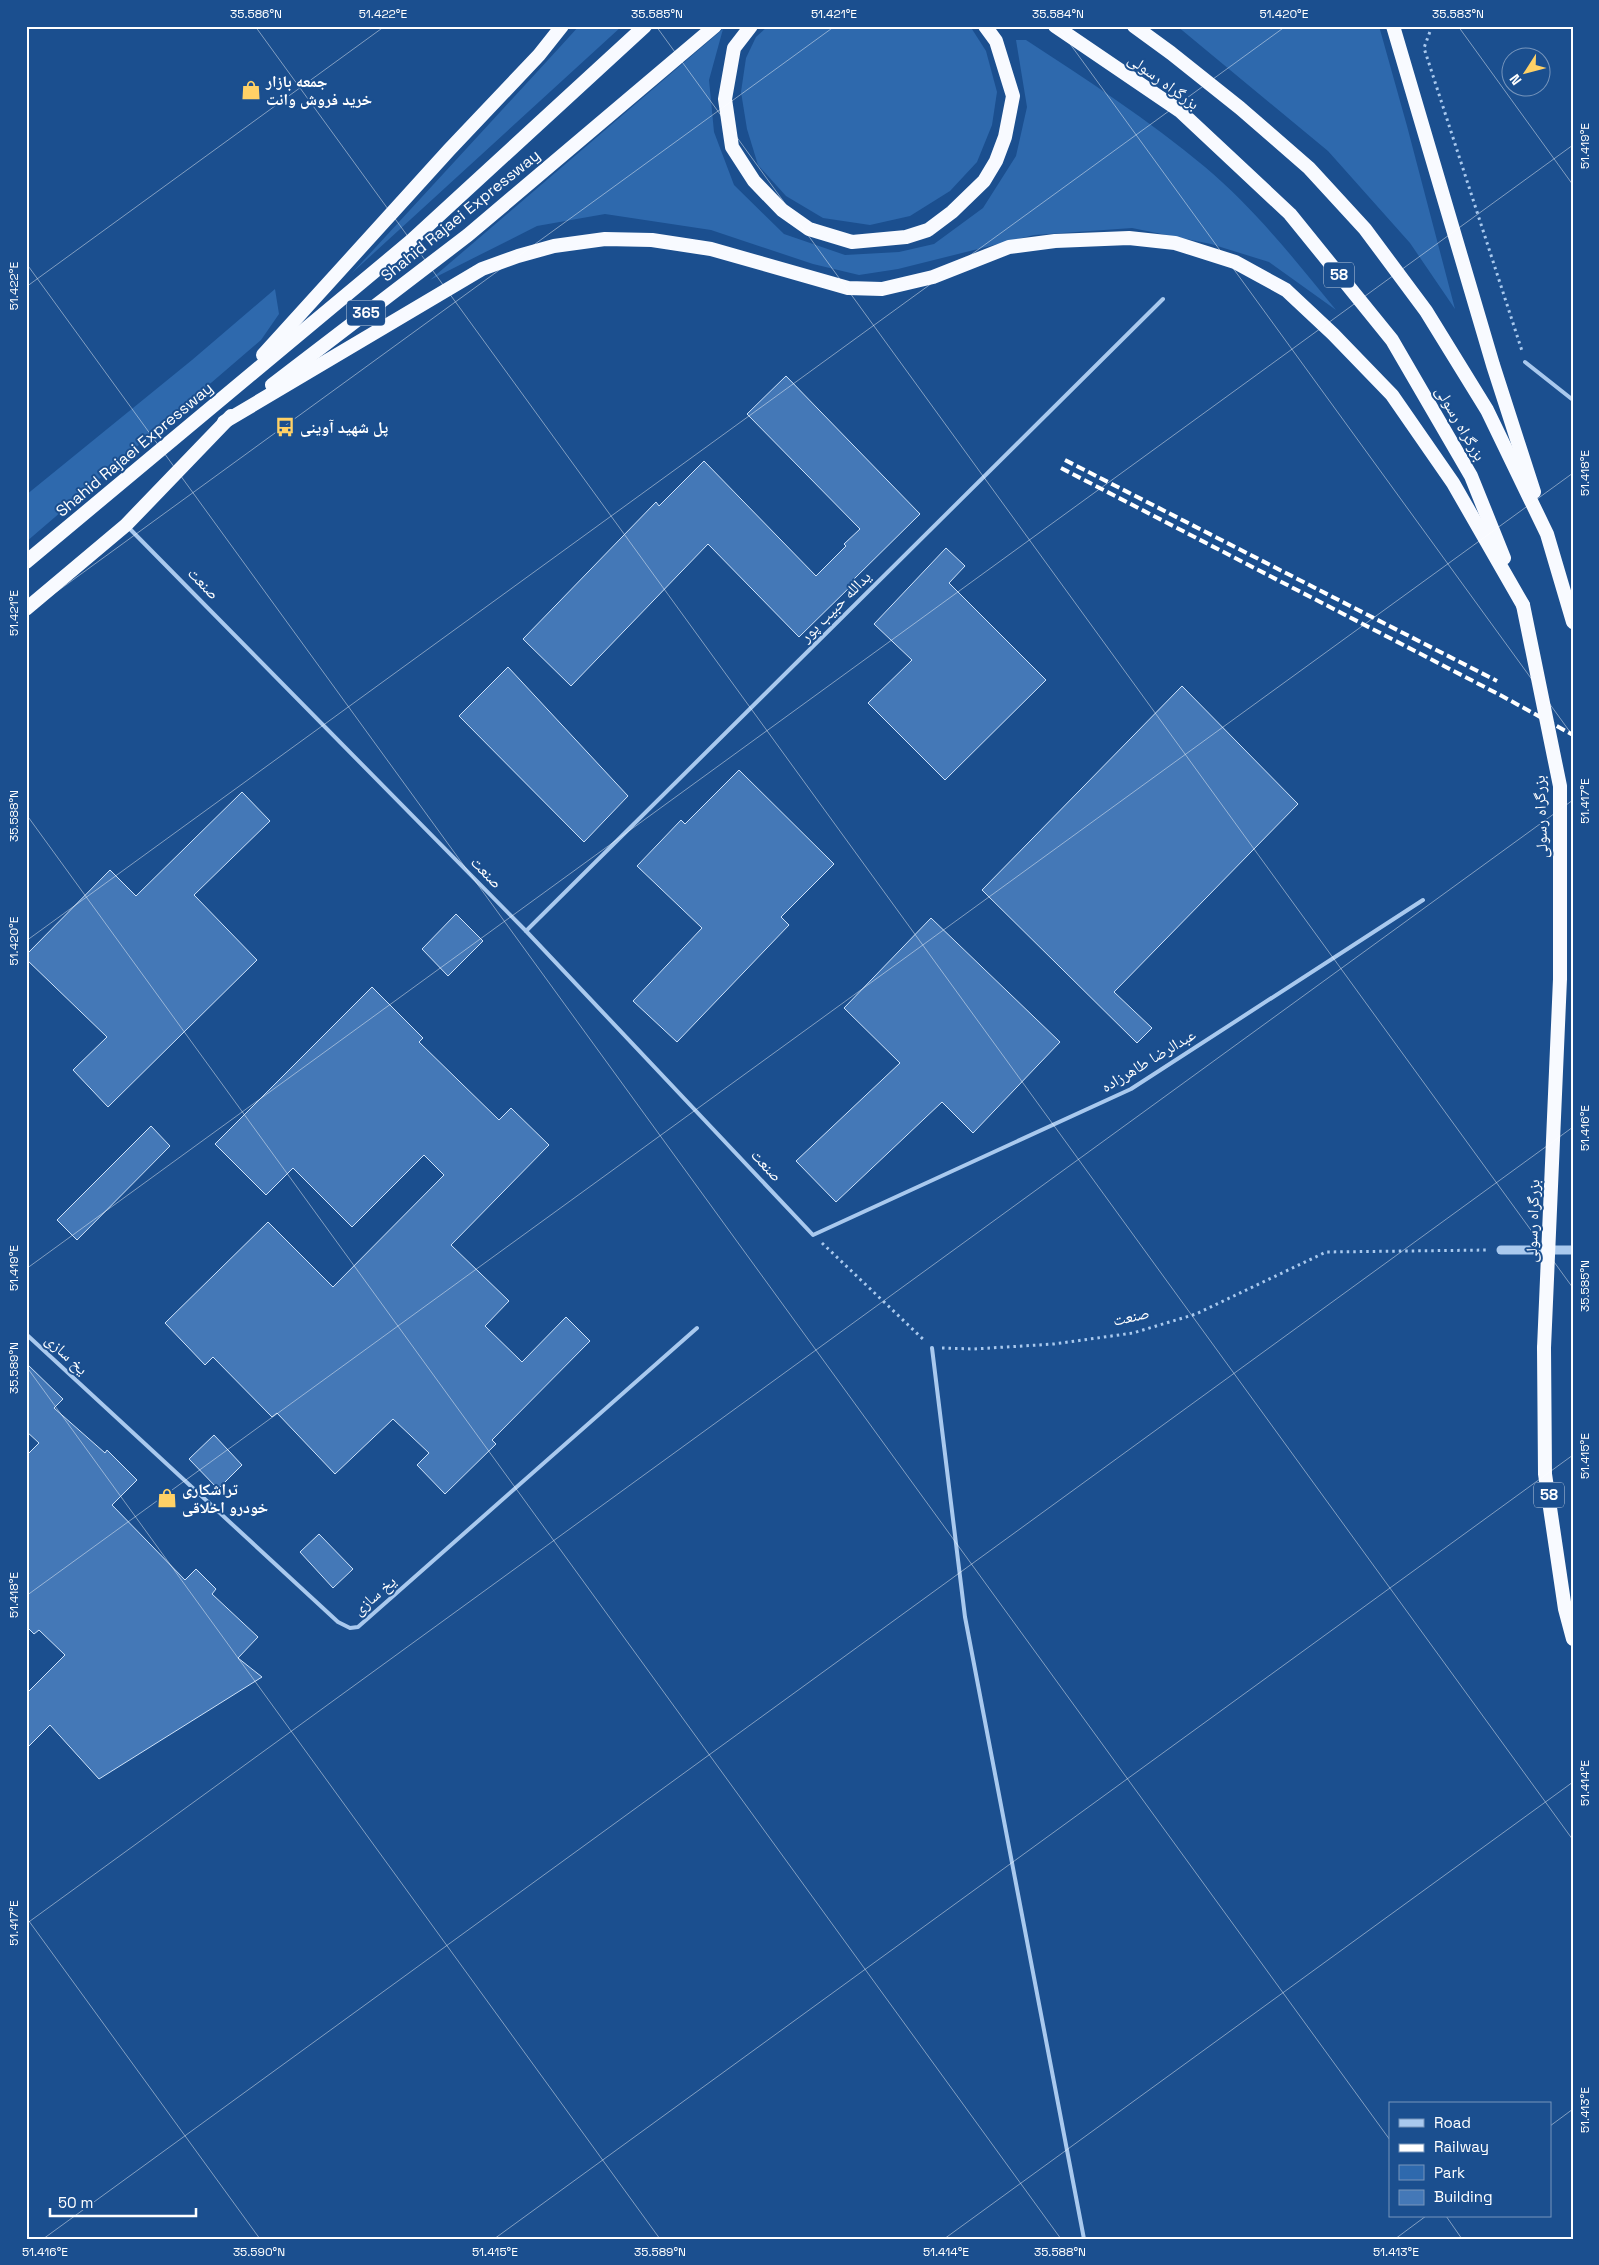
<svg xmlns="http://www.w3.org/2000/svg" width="1599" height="2265" viewBox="0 0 1599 2265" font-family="'Space Grotesk','Noto Naskh Arabic',sans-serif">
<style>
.green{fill:#2e69ad}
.building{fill:#4478b7;stroke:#cfe3fa}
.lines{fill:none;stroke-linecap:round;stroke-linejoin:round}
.path{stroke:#a9c9ee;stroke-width:3;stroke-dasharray:2.5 4;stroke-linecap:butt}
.service{stroke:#a9c9ee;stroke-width:4}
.tertiary{stroke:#a9c9ee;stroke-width:9}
.trunk{stroke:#f8faff;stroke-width:14}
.rail{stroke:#fff;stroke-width:4;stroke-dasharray:9 4;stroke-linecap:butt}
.trunk-bridge{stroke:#f8faff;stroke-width:14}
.ticks{fill:none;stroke:#fff;stroke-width:1;stroke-opacity:0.45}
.labels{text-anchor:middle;stroke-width:4;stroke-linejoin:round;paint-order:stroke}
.shield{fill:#1b4f8f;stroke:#bbcadd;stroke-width:1}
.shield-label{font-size:15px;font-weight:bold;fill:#fff}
.poi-label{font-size:16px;font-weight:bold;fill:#fff;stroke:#1b4f8f;text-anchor:start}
.street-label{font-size:16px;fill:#fff;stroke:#1b4f8f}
.neatline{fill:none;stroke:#fff;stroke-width:2}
.ticks-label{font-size:12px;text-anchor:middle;fill:#fff}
</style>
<rect width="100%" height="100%" fill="#1b4f8f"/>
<g class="green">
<polygon points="579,26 622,26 352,273 559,48"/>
<polygon points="768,26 970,26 986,51 997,92 992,125 977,162 950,191 910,216 870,225 823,218 786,196 758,165 747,129 741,92 746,58 756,37"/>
<polygon points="1177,26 1379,26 1407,126 1455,309 1410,243 1328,151"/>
<path d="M 723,29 L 709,80 L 714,132 L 734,185 L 784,234 L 845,255 L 899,252 L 934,244 L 983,208 L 1016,156 L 1027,107 L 1016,40 L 1026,40 C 1087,80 1149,120 1205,167 C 1255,209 1295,260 1336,310 L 1269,262 L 1211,244 L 1132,228 L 1034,235 L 898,269 L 859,275 L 813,264 L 711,230 L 605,214 L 537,226 L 430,280 Z"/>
<polygon points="275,289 279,314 261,340 26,542 26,495 192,360"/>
</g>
<g class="building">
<polygon points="786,376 920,514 852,581 854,583 799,637 708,544 571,686 523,639 656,502 659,506 704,461 816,576 846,546 844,544 860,529 747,414"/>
<polygon points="946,548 965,566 949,583 1046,680 945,780 868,703 912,660 874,624"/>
<polygon points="508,667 628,796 584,842 459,716"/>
<polygon points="1182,686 1298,804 1114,992 1152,1028 1137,1043 982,890"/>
<polygon points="739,770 834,864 781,917 789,925 677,1042 633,1001 702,928 637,866 681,820 685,824"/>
<polygon points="242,792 270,821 194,895 257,960 108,1107 73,1070 107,1037 26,959 26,955 110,870 136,896"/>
<polygon points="456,914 483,941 448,976 422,949"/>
<polygon points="931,918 1060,1042 973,1133 942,1102 836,1202 796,1161 900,1063 844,1008"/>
<polygon points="372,987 423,1038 419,1042 499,1120 511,1108 549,1145 451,1245 509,1301 485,1326 522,1362 566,1317 590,1341 492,1440 496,1444 445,1494 417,1465 429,1453 393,1419 335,1474 277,1413 272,1417 213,1357 205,1365 165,1323 268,1222 333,1287 444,1175 424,1155 352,1227 293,1168 266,1195 215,1144"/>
<polygon points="151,1126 170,1146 77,1240 57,1220"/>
<polygon points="26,1363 63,1399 54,1408 105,1453 107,1450 137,1480 112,1505 185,1580 196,1569 216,1589 212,1594 258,1637 238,1658 262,1677 99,1779 50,1725 26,1749 26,1694 65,1655 39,1630 34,1634 26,1626 26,1456 39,1443 26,1431"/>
<polygon points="214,1435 242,1465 218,1489 189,1459"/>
<polygon points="319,1534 353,1569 333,1588 300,1552"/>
</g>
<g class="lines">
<g class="path">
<polyline points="1432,26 1424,48 1522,351"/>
<polyline points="822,1243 924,1340"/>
<polyline points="942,1348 974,1349 1054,1344 1133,1333 1196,1314 1326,1252 1488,1250"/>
</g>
<g class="service">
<polyline points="1525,362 1573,400"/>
<polyline points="128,527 526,931 813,1235 1131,1089 1423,900"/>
<polyline points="526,931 1163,299"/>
<polyline points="26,1334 338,1622 350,1628 358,1627 697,1328"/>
<polyline points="932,1348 965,1617 1084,2239"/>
</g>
<polyline class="tertiary" points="1501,1250 1573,1250"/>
<g class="trunk">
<polyline points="751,26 734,48 725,99 732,147 754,181 782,210 809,229 852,242 906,237 928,230 952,212 984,181 996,161 1005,137 1013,96 996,41 985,26"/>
<polyline points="1055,26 1180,111 1290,214 1392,340 1471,476 1504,558"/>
<polyline points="1134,26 1171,53 1240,108 1309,168 1365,229 1426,311 1487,410 1547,534 1573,622"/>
<polyline points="1393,26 1493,365 1534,492"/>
<polyline points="263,355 449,150 539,55 562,26"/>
<polyline points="272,385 468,235 715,26"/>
<polyline points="224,422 482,269 518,256 554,246 605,239 652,240 711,249 848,288 882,289 933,277 1009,247 1055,241 1129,238 1175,243 1235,262 1286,290 1333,334 1392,395 1453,483 1523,605"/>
<polyline points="26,562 411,241 645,26"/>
<polyline points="26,609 126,525 231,416"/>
<polyline points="1544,1348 1545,1474 1565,1609 1573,1639"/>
</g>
<g class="rail">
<polyline points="1065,460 1497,681"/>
<polyline points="1061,468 1502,696 1573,735"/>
</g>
<polyline class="trunk-bridge" points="1523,605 1560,786 1560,979 1544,1348"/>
</g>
<path class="ticks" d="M 255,26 L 1573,1840M 656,26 L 1573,1288M 1057,26 L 1573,736M 1458,26 L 1573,185M 26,263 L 1390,2140M 26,287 L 385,26M 26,614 L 835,26M 26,814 L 1061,2239M 26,941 L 1286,26M 26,1269 L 1573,145M 26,1366 L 660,2239M 26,1596 L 1573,473M 26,1917 L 260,2239M 26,1924 L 1573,800M 1550,2126 L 1573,2109M 1446,2216 L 1462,2239M 43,2239 L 1573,1127M 494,2239 L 1573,1455M 944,2239 L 1573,1782M 1395,2239 L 1426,2216"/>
<defs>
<symbol id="shop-bare" viewBox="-9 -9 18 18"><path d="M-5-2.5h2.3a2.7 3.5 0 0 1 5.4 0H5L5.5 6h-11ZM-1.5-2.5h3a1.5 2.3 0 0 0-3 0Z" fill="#ffd166" stroke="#1b4f8f" stroke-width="2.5" paint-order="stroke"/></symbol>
<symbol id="bus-bare" viewBox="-9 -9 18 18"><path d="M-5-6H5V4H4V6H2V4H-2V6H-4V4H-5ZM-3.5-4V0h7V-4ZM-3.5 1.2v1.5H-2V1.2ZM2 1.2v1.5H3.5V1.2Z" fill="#ffd166" stroke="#1b4f8f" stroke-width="2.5" paint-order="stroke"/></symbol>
</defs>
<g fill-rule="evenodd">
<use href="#shop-bare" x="237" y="76" width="28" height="28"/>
<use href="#bus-bare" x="271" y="413" width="28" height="28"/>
<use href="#shop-bare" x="153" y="1484" width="28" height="28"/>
</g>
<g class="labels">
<g class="shield">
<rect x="1324" y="262.5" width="30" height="25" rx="4"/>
<rect x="347" y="300.5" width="38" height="25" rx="4"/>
<rect x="1534" y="1482.5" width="30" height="25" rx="4"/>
</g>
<g class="shield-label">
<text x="1339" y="280">58</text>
<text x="366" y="318">365</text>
<text x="1549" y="1500">58</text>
</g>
<g class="poi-label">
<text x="266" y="87">جمعه بازار<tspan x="266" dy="18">خرید فروش وانت</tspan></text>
<text x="300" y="433">پل شهید آوینی</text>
<text x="182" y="1495">تراشکاری<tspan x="182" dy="18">خودرو اخلاقی</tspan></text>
</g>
<g class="street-label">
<text transform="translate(1164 81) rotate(36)" y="6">بزرگراه رسولی</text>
<text transform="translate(460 215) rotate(-39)" y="6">Shahid Rajaei Expressway</text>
<text transform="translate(1461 423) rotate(60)" y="6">بزرگراه رسولی</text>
<text transform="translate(134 449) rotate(-40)" y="6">Shahid Rajaei Expressway</text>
<text transform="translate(204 583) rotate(46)" y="6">صنعت</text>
<text transform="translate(835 606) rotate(-45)" y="6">یدالله حبیب پور</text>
<text transform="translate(1540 817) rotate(-92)" y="6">بزرگراه رسولی</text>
<text transform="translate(487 872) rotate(46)" y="6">صنعت</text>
<text transform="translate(1148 1060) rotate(-31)" y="6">عبدالرضا طاهرزاده</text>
<text transform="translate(767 1165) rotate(47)" y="6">صنعت</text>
<text transform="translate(1532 1221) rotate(-88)" y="6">بزرگراه رسولی</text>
<text transform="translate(1131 1316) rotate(-13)" y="6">صنعت</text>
<text transform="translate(67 1354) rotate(43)" y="6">یخ سازی</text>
<text transform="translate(374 1595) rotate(-41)" y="6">یخ سازی</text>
</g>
</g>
<rect width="1599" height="2265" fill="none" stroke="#1b4f8f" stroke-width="55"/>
<rect x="1389" y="2102" width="162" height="115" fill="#1b4f8f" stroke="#7695bc"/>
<rect x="1399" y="2119" width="25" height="8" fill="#a9c9ee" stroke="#7695bc"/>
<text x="1434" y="2128" font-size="15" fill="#ffffff">Road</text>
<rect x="1399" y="2144" width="25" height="8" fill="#ffffff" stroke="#7695bc"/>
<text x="1434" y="2152" font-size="15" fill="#ffffff">Railway</text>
<rect x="1399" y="2165" width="25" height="15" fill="#2e69ad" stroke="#7695bc"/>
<text x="1434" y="2178" font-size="15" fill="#ffffff">Park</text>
<rect x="1399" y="2190" width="25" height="15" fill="#4478b7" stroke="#7695bc"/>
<text x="1434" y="2202" font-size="15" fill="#ffffff">Building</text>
<g transform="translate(1526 72) rotate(234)"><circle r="24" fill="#1b4f8f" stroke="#7695bc"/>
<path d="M0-4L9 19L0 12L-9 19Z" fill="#ffd166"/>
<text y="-8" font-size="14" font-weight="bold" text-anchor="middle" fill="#ffffff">N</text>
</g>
<path d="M50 2208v8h146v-8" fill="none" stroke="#ffffff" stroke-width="2.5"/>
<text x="58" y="2208" font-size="15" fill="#ffffff" stroke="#1b4f8f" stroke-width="4" paint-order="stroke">50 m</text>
<rect x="28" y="28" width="1544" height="2210" class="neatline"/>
<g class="ticks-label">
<text x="256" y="18">35.586°N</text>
<text x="383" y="18">51.422°E</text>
<text x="657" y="18">35.585°N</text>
<text x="834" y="18">51.421°E</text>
<text x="1058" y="18">35.584°N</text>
<text x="1284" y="18">51.420°E</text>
<text x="1458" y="18">35.583°N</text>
<text transform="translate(1585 146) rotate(-90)" y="4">51.419°E</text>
<text transform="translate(14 286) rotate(-90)" y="4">51.422°E</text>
<text transform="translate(1585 473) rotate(-90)" y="4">51.418°E</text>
<text transform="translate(14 613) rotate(-90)" y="4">51.421°E</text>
<text transform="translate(1585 801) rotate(-90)" y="4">51.417°E</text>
<text transform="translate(14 816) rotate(-90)" y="4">35.588°N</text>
<text transform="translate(14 941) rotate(-90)" y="4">51.420°E</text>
<text transform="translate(1585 1128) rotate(-90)" y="4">51.416°E</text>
<text transform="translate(14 1268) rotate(-90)" y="4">51.419°E</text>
<text transform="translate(1585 1286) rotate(-90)" y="4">35.585°N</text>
<text transform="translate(14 1368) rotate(-90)" y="4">35.589°N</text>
<text transform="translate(1585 1456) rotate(-90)" y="4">51.415°E</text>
<text transform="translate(14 1595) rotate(-90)" y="4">51.418°E</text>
<text transform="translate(1585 1783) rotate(-90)" y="4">51.414°E</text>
<text transform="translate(14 1923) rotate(-90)" y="4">51.417°E</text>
<text transform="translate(1585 2110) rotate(-90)" y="4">51.413°E</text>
<text x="45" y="2256">51.416°E</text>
<text x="259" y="2256">35.590°N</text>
<text x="495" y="2256">51.415°E</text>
<text x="660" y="2256">35.589°N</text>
<text x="946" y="2256">51.414°E</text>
<text x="1060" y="2256">35.588°N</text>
<text x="1396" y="2256">51.413°E</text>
</g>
</svg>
